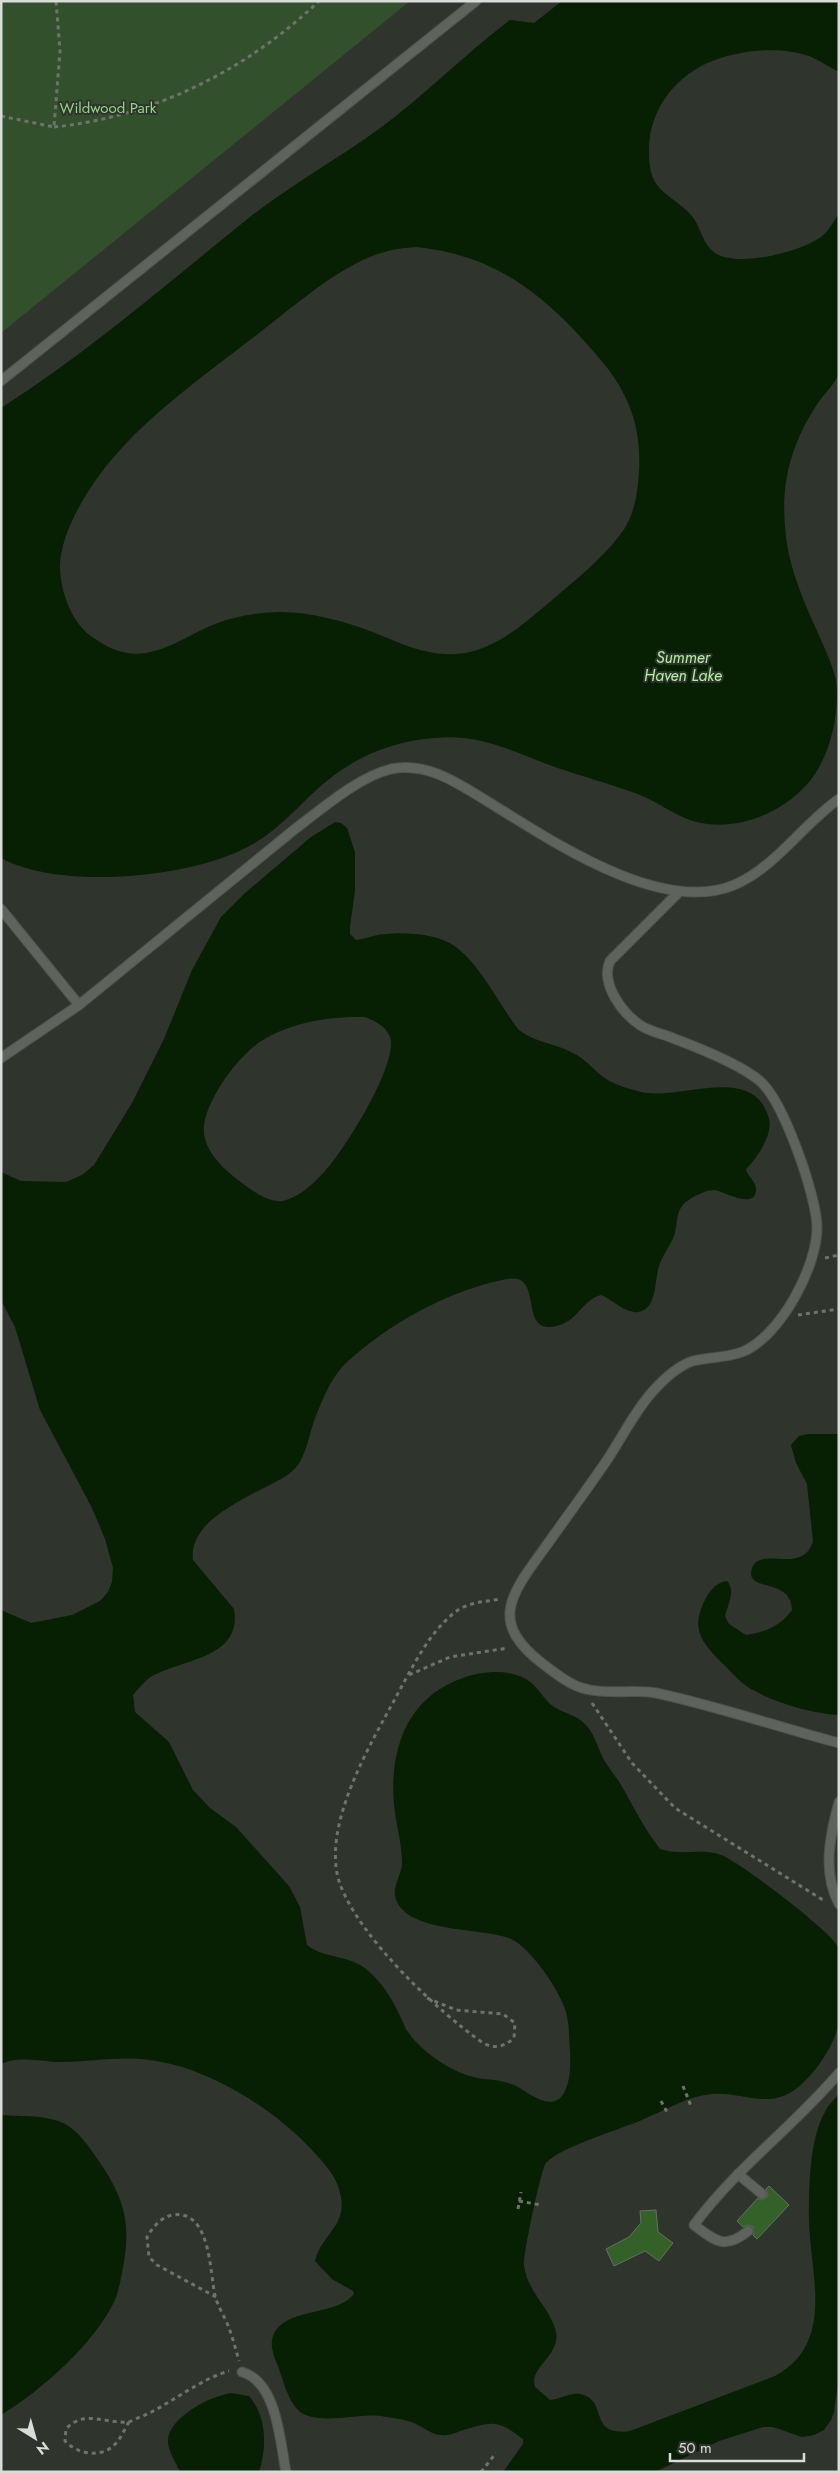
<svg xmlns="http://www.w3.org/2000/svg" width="840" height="2473" viewBox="0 0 840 2473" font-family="Jost,sans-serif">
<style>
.green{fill:#33502d}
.water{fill:#071f03;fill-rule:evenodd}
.building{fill:#336128;stroke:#686e66}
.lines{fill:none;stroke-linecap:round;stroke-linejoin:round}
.service-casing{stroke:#4d524c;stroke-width:11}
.path{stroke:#6f736d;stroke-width:3;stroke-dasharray:4 4;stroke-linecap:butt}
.service{stroke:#5e645d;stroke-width:9}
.labels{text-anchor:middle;stroke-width:4;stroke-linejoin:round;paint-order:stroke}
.park-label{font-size:15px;fill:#93d683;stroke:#2f342d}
.water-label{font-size:16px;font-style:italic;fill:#aef29e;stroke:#2f342d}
</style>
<rect width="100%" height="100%" fill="#2f342d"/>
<polygon class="green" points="1,1 410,1 1,333"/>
<g class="water">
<path d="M 562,1 L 839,1 L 839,72 C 829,67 819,60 809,56 C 780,46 743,50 715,60 C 676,74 648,110 649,152 C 649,163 650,175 657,185 C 666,197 681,203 691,215 C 701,226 702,244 715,253 C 738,268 800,252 821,237 C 829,231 834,221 839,213 C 839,255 839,297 839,339 C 839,350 840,367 838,376 C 833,386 822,396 816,406 C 792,443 781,481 785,526 C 787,563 802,597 817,631 C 824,647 832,663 836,680 C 840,711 831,753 812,778 C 787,812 735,834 693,821 C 674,815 658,802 640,795 C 612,784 583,777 555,767 C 513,752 481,733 434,738 C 387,742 350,759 315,791 C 295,810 277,830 253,844 C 195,878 61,891 1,858 L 1,408 C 90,351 163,287 245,221 C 287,187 335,161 379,129 C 425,95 465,54 510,20 L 534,23 ZM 416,247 C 501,255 553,302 605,365 C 636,404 644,443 637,491 C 635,507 630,522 620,535 C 601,560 574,581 551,601 C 523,624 495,651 456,654 C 426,656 400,643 373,632 C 343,621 311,612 280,612 C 258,612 231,617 210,626 C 163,648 136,672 87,633 C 70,618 61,591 60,569 C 59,530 94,478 120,450 C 160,406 212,370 259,333 C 292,308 325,278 363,260 C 380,252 397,248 416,247 Z"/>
<path d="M 335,822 L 341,823 L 347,828 L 355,852 L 355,891 L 350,926 L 350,934 L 356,940 C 366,939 376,934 386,934 C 406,932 439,934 456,947 C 481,966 499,1004 518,1029 C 534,1043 555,1043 573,1053 C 586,1059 594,1071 606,1079 C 616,1085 629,1089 641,1092 C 681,1101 754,1062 769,1119 C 773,1135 757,1158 746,1169 C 747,1176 756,1181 756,1189 C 756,1211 724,1191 714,1190 C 707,1190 696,1195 690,1199 C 674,1209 679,1221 674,1236 C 670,1246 662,1256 659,1266 C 654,1280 658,1309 638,1312 C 627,1314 611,1299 601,1295 C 579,1301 577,1327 548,1327 C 526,1326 536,1292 522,1281 C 515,1276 501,1280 493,1282 C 439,1296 390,1324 348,1361 C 330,1377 320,1405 312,1427 C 307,1444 304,1463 289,1474 C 261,1493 187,1516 193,1560 L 234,1609 C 243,1660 178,1659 149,1678 C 143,1683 138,1689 133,1695 L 135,1712 L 169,1742 L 193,1790 L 210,1808 L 236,1827 L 289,1886 L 300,1907 L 307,1945 C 325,1959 349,1955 366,1969 C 381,1981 392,1998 400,2016 C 403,2021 404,2027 408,2032 C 423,2054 458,2077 485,2079 C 495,2080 504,2081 514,2085 C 529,2092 551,2114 564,2093 C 573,2076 570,2053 569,2035 C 569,2028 568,2019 566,2012 C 560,1991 531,1948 511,1939 C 484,1927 403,1934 395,1896 C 393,1885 402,1874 402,1863 C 402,1844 396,1824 394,1805 C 389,1750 407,1697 463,1678 C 482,1671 509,1669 526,1679 C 536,1685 542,1696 550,1704 C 561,1713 577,1715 585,1724 C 595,1734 598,1749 604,1760 C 610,1770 618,1779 624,1790 C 635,1810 646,1831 660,1849 C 680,1856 701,1848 721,1855 C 740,1862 831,1931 838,1947 C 840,1955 839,1969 839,1978 C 839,1992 840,2008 839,2022 C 834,2047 814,2076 793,2091 C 766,2109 740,2091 712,2094 C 688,2096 668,2109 646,2118 C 623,2129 561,2146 546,2163 C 541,2168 523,2256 524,2265 C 527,2291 548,2306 555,2328 C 564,2355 528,2366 535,2387 L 550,2400 C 560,2399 571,2392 580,2394 C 609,2399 587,2437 630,2431 L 775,2376 C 836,2343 810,2274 809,2220 C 809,2188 809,2140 825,2112 C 828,2105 834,2100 839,2094 L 839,2377 L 834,2412 L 831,2420 L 824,2430 L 814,2435 L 802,2437 L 773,2427 L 763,2427 L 719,2441 L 655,2472 L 503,2472 L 523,2444 L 523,2439 C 496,2418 491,2422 460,2431 C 455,2433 448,2436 442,2435 C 432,2435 423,2427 414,2423 C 405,2419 392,2418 381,2416 C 359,2413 316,2426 299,2411 C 288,2401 283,2380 278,2366 C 273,2355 268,2341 276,2330 C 292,2308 338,2315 354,2294 L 353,2291 L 332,2279 L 315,2261 C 322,2232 352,2225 338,2186 C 333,2172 321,2160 311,2149 C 270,2106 202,2063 140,2059 C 114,2057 87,2062 61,2062 C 43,2062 18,2055 1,2064 L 1,1610 L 31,1623 L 72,1615 L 100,1601 L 108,1592 L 112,1582 L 113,1568 L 105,1539 L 92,1508 L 40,1410 L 15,1327 L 1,1300 L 1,1172 L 21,1181 L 66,1182 L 82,1175 L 94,1165 L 132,1103 L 164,1039 L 192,970 L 221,917 L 244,894 L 311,837 ZM 365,1017 C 375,1021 386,1026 390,1037 C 399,1063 344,1151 325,1171 C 314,1183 300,1197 283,1201 C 269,1203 253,1191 242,1183 C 227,1172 206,1154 204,1133 C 201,1105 239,1054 263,1040 C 292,1022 330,1016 365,1017 Z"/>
<path d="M 808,1434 L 839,1434 L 839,1715 C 810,1713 776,1703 751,1689 C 739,1682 730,1670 720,1661 C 701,1642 692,1629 703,1604 C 708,1593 714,1583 727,1581 C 736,1591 728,1604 725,1616 L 729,1624 L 746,1635 C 764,1633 782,1625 792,1610 C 791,1576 744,1594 752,1568 C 760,1545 803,1576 813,1541 L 807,1484 L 796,1463 L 791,1445 L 799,1436 Z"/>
<path d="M 1,2115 C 22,2117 46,2114 65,2124 C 78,2131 88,2145 96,2157 C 123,2195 132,2221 123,2267 C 121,2278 119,2290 115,2300 C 94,2344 42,2390 1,2415 Z"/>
<path d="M 231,2393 L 249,2396 C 267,2417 267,2447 259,2472 L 180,2472 C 176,2462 167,2450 168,2439 C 171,2416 211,2396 231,2393 Z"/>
</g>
<g class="building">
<polygon points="769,2186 789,2205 757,2239 753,2235 753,2227 748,2225 743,2227 737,2221 758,2198 761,2200 766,2198 768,2195 766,2189"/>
<polygon points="656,2210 658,2232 673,2243 659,2261 645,2251 614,2266 606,2249 629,2237 641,2223 640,2211"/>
</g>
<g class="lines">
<defs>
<g id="service">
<polyline points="1,381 476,1"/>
<path d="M 678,893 L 610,961 C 600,983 622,1013 640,1025 C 650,1032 664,1034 675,1039 C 699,1048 741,1065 760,1081 C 784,1102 816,1195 817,1226 C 818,1266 780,1337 742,1352 C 726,1358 709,1357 693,1361 C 677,1366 663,1380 653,1391 C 634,1412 622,1438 607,1460 C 586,1491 563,1522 541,1553 C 508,1598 491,1624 543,1664 C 555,1673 571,1686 586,1689 C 609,1695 633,1689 656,1693 C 717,1706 778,1727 839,1743"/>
<polyline points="1,909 79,1005"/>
<path d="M 1,1058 L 79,1005 L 295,829 C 322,809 358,777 391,769 C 430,761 463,787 495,806 C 555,843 662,915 734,885 C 776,867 802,825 839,799"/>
<path d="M 839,1802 C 830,1835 822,1872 839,1904"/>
<polyline points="738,2174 762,2194"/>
<path d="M 748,2231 C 725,2250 715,2241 694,2225 C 736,2168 793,2127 839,2073"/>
<path d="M 242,2372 C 277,2382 280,2441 286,2472"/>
</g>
</defs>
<use href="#service" class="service-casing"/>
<g class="path">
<polyline points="1,116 54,127 60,51 56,1"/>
<path d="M 54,127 C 153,117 247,70 319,1"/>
<polyline points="825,1258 839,1255"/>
<polyline points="798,1315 839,1309"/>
<polyline points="409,1675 450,1657 508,1648"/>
<polyline points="592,1703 632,1763 675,1808 823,1900"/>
<path d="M 427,1998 L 456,2010 L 503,2014 L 515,2023 L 514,2038 C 504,2047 495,2049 483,2043 C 436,2010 360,1938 340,1884 C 320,1828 370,1745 396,1697 C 412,1668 428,1634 454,1613 C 467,1602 484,1602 500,1599"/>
<polyline points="683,2086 691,2106"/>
<polyline points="661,2101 668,2114"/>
<polyline points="519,2201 541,2205"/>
<polyline points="518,2209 521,2192"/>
<path d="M 216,2297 L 157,2265 L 149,2257 L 147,2237 C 153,2227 161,2217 173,2215 C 211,2209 210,2274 215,2296 C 218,2307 225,2317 229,2328 C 233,2339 236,2350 239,2361"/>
<path d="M 129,2422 C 125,2428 122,2436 117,2442 C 104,2459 78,2455 65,2441 L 66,2429 C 84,2409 106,2424 128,2422 C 133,2421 138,2417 143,2416 C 172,2403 198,2380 229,2371"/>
<polyline points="481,2472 496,2453"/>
</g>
<use href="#service" class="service"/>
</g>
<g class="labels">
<g class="park-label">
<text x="108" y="113">Wildwood Park</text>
</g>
<g class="water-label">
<text x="683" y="663">Summer<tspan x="683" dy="18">Haven Lake</tspan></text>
</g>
</g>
<rect width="840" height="2473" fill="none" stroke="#d9dcd8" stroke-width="5"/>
<g transform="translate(35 2438) rotate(143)" stroke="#2f342d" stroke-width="4" paint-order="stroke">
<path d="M0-4L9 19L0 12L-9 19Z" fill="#d9dcd8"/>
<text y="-8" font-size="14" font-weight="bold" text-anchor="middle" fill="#d9dcd8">N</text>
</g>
<path d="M670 2453v8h134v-8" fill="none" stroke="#d9dcd8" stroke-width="2.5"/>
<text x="678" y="2453" font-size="15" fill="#d9dcd8" stroke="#2f342d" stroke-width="4" paint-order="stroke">50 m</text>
</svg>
